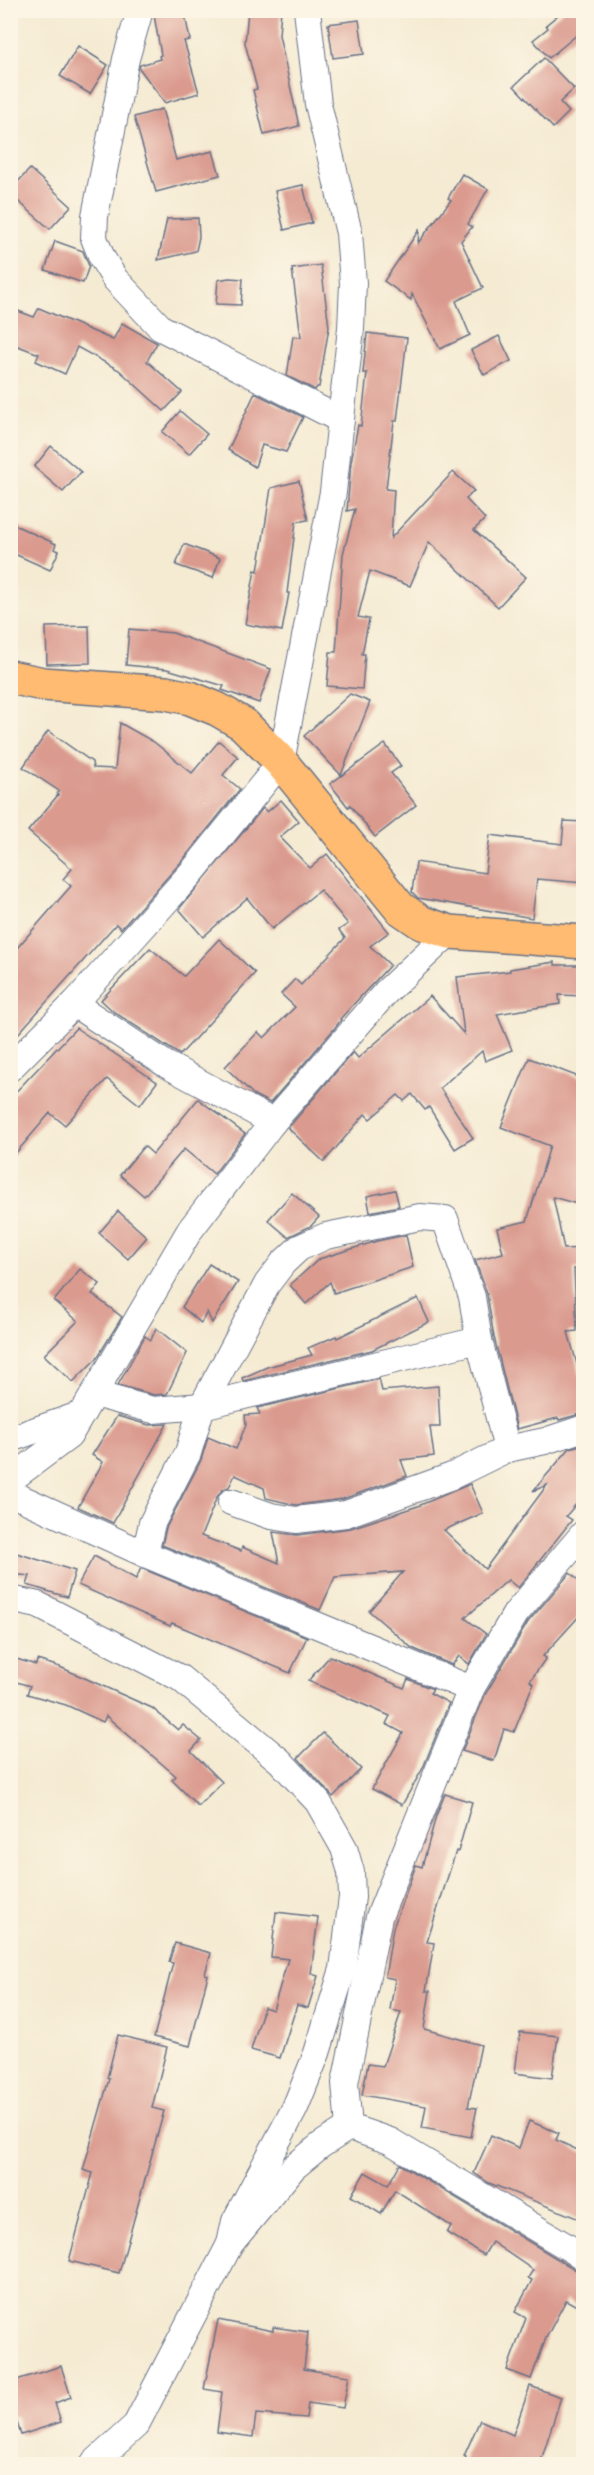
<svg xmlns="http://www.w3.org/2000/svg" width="594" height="2475" viewBox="0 0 594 2475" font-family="Mynerve,sans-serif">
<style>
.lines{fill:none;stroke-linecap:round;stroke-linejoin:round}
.stream{stroke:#4fb8cd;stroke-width:8}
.building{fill:#da9a8e}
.minor-casing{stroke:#677187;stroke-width:28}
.primary-casing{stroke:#677187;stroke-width:36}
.minor{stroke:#fff;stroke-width:26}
.primary{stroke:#ffbb71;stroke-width:33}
</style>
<rect width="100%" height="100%" fill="#fcf5e5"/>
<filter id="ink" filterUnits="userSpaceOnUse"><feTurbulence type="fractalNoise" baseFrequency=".0167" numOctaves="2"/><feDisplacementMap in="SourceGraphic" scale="12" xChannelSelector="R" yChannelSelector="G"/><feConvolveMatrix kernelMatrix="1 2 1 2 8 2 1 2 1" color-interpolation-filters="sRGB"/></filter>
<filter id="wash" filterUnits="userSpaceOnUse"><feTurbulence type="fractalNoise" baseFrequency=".008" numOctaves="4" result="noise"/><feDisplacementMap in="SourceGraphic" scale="24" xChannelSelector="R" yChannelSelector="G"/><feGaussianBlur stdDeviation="1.35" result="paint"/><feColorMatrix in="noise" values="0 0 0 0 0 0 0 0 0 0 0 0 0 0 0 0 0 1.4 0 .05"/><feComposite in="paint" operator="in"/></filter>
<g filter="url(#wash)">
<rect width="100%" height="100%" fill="#f5ebd3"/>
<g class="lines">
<polyline class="stream" points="581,2464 584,2458"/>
</g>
<g id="blocks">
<g class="building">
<polygon points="175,10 184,10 190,40 184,41 199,93 165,103 139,68 140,65 160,59 159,56 161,55 154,15"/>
<polygon points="248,10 281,10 279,35 299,126 264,135 253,90 257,89 245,43"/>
<polygon points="564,10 577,10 584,19 584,29 549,58 533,40 548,28 546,25"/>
<polygon points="359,20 364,54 333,58 328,24"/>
<polygon points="78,46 108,65 90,94 60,76"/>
<polygon points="544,58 574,89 560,102 569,112 553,128 514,86"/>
<polygon points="162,109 176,160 213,151 220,175 156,192 134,117"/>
<polygon points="30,169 71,206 50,229 10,194 10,190"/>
<polygon points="462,174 488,189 468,224 472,227 461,241 483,288 456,301 470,335 440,349 412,294 411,300 384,281 419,230 418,243 451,200 448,198"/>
<polygon points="303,185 312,223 284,230 275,191"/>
<polygon points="198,218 199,237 196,251 158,260 167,219"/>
<polygon points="55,241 83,251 89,266 83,283 45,270"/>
<polygon points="321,265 329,327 319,387 317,387 315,390 287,376 293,336 301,337 292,269"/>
<polygon points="229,278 243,279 241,305 216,304 218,280"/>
<polygon points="10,308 34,317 39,308 113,340 122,323 157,343 147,361 182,392 164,411 119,370 77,347 65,374 36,361 39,354 10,343"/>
<polygon points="367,333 407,338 397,421 394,421 386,489 394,490 391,538 453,472 474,491 466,499 485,519 474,530 526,577 498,607 429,542 410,586 370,571 358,617 369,619 362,654 365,654 362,689 327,686 330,652 336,652 343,554 355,509 347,511 351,462 358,425 361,426 367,373 363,373"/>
<polygon points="499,336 511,361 484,375 471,350"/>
<polygon points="255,393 303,417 286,452 262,445 255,467 228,450"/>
<polygon points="180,411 207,434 189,454 162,432"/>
<polygon points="51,446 81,472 63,492 34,467"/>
<polygon points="299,481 308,520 296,522 287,593 289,593 282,631 245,624 255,570 258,571 271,488"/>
<polygon points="10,523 56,544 54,549 59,551 50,570 10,552"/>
<polygon points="184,544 220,558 213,578 176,565"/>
<polygon points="89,626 90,663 47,664 46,627"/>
<polygon points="129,629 173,633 271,669 259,703 222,690 224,686 167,669 126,665"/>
<polygon points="350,694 370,702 341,775 304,736"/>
<polygon points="120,723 154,742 192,773 219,741 238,757 223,775 240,789 182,861 121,929 116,924 10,1043 10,956 71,886 63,879 72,869 28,831 58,795 57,794 59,791 23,767 48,731 92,762 93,768 115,769"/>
<polygon points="385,744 401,766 391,773 416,805 375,837 350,805 348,807 330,784"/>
<polygon points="281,800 299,821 280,837 310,868 327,854 389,932 370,946 390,965 340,1019 341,1020 334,1029 270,1103 254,1095 225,1067 258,1032 264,1038 295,1007 281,994 295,979 301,985 345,938 339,930 348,924 320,890 272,929 247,898 203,937 179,909 263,808 267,812"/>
<polygon points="564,821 584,822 584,883 537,879 532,918 418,898 412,892 416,862 485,873 490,835 562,844"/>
<polygon points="219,939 255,973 180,1055 114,1012 101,1000 150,948 184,976"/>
<polygon points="555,962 555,965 584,965 584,996 559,995 560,1004 497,1014 512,1050 485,1061 482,1051 440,1088 473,1138 455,1149 429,1107 425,1110 412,1094 404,1101 398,1095 370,1119 365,1114 324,1162 288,1128 353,1052 358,1058 430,996 464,1034 457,977 510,971 510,969"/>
<polygon points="76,1028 157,1082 140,1105 107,1079 65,1125 50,1113 10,1160 10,1098"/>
<polygon points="529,1058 584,1079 584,1206 553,1197 564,1249 584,1248 584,1268 574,1269 577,1331 568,1332 584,1389 584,1413 559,1420 558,1418 517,1429 494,1337 487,1294 475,1260 503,1253 497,1228 527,1221 550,1146 501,1127"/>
<polygon points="198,1099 245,1134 214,1174 184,1149 144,1196 120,1175 144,1146 153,1154"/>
<polygon points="395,1190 399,1206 370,1212 367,1196"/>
<polygon points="292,1193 319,1217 311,1226 288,1237 268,1220"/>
<polygon points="118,1211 147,1237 128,1259 99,1233"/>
<polygon points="406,1235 413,1267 334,1293 330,1282 306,1304 290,1285 319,1259 377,1241"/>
<polygon points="209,1264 238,1282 212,1323 207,1312 201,1323 182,1307"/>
<polygon points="80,1269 100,1284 92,1294 122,1317 97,1358 73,1382 44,1355 78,1321 54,1301"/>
<polygon points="418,1298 429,1322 372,1350 243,1381 242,1378 267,1367 312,1355 308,1348 336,1336 337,1338"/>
<polygon points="156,1328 187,1353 167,1394 154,1395 118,1385 145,1336 151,1340"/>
<polygon points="379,1379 382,1391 438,1386 440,1427 430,1427 434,1456 401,1460 407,1476 343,1499 296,1505 266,1498 264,1488 235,1475 229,1487 222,1490 217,1497 201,1536 241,1551 242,1547 279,1563 273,1532 297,1535 351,1528 418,1506 470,1484 483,1513 444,1530 485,1569 547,1485 533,1491 570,1448 584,1444 584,1495 566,1516 572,1520 518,1588 508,1580 465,1618 486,1634 469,1664 459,1656 452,1665 412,1648 369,1611 403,1572 335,1577 320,1610 162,1545 166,1528 201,1460 208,1437 236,1449 246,1425 245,1415 260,1414 257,1408"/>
<polygon points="117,1416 149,1425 167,1424 113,1523 78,1507 103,1462 92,1455"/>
<polygon points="10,1551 75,1571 67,1597 27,1585 30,1576 10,1574"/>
<polygon points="94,1556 136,1579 141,1568 307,1637 290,1673 172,1623 170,1626 78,1585"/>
<polygon points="570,1573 584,1585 584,1611 543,1656 546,1658 530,1681 533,1684 514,1732 504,1729 494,1761 462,1751 485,1695 528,1622"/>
<polygon points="330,1656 404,1688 408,1679 433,1689 430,1693 449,1703 423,1768 402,1805 372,1789 403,1733 386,1724 390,1716 308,1681"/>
<polygon points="10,1657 36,1665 37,1660 60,1667 152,1708 178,1730 183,1725 201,1740 191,1751 222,1782 198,1806 172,1780 176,1776 106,1716 103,1722 66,1705 27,1694 30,1686 10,1680"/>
<polygon points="323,1733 361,1769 333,1797 298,1758"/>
<polygon points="445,1794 472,1802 458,1852 456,1851 427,1942 434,1943 426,1991 430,1991 424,2029 481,2045 468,2107 477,2108 471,2137 422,2128 426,2106 362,2095 368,2064 383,2066 401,2012 390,2010 395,1979 385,1977 393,1928 416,1865 422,1867 436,1816"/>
<polygon points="276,1912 318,1917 311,1974 318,1976 308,2008 297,2005 280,2058 251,2050 264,2007 273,2010 288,1959 271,1957"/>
<polygon points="175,1943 211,1953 205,1974 208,1975 190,2046 154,2037 173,1963 169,1962"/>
<polygon points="520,2032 558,2036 552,2078 515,2073"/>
<polygon points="118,2035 167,2047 152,2108 164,2111 119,2273 69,2261 93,2173 83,2170 109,2079 107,2078"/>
<polygon points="529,2121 559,2133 556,2140 584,2153 584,2221 489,2183 474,2173 491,2135 519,2148"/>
<polygon points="400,2164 576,2270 584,2272 584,2310 566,2300 546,2338 531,2379 507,2370 526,2318 515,2312 532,2280 528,2278 533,2270 492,2242 484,2255 447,2233 451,2226 395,2190 381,2214 351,2196 365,2172 388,2185"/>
<polygon points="218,2320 273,2331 273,2327 308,2332 304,2369 349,2376 343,2408 308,2403 306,2418 256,2414 253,2437 217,2432 222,2392 204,2389"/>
<polygon points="61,2366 71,2397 55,2403 61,2422 21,2435 15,2416 10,2417 10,2382"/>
<polygon points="530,2386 561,2397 540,2464 463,2464 466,2457 464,2456 480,2420 513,2435"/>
</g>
</g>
</g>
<g filter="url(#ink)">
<use href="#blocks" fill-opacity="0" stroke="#677187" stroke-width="1.5"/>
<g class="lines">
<defs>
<g id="minor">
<polyline points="140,10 126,59 95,216 94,238 102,258 115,279 161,328 341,420"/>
<polyline points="74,1004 167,1065 273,1122"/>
<polyline points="10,1068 74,1004 193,871 281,762 333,492 351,328 353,283 349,233 318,104 307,10"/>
<polyline points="94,1394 153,1410 202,1406 479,1340"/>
<polyline points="10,1439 82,1414"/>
<polyline points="10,1480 69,1436 190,1230 273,1122 386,992 450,932"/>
<polyline points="10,1493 145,1554 471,1689"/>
<polyline points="231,1502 271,1516 296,1520 346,1514 452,1476 507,1449 545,1441 584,1428"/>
<polyline points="145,1554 152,1523 188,1453 202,1406 267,1284 283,1263 299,1248 326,1236 420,1217 445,1219 472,1297 479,1340 507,1449"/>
<polyline points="10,1599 38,1605 180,1678 280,1761 318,1802 344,1848 351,1872 352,1897 343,1969 317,2053 295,2108 235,2221 230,2244"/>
<polyline points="349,2127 345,2083 379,1917 471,1689 516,1613 584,1533"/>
<polyline points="93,2464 136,2425 230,2244 293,2168 321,2145 349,2127 390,2141 584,2257"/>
</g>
<polyline id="primary" points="10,677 43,684 166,693 190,698 217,709 243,724 281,762 400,908 422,923 450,932 584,942"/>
</defs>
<use href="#minor" class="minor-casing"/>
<use href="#primary" class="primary-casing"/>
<use href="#minor" class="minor"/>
<use href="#primary" class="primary"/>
</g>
</g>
<rect width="594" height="2475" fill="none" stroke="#fcf5e5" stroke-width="36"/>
</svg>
